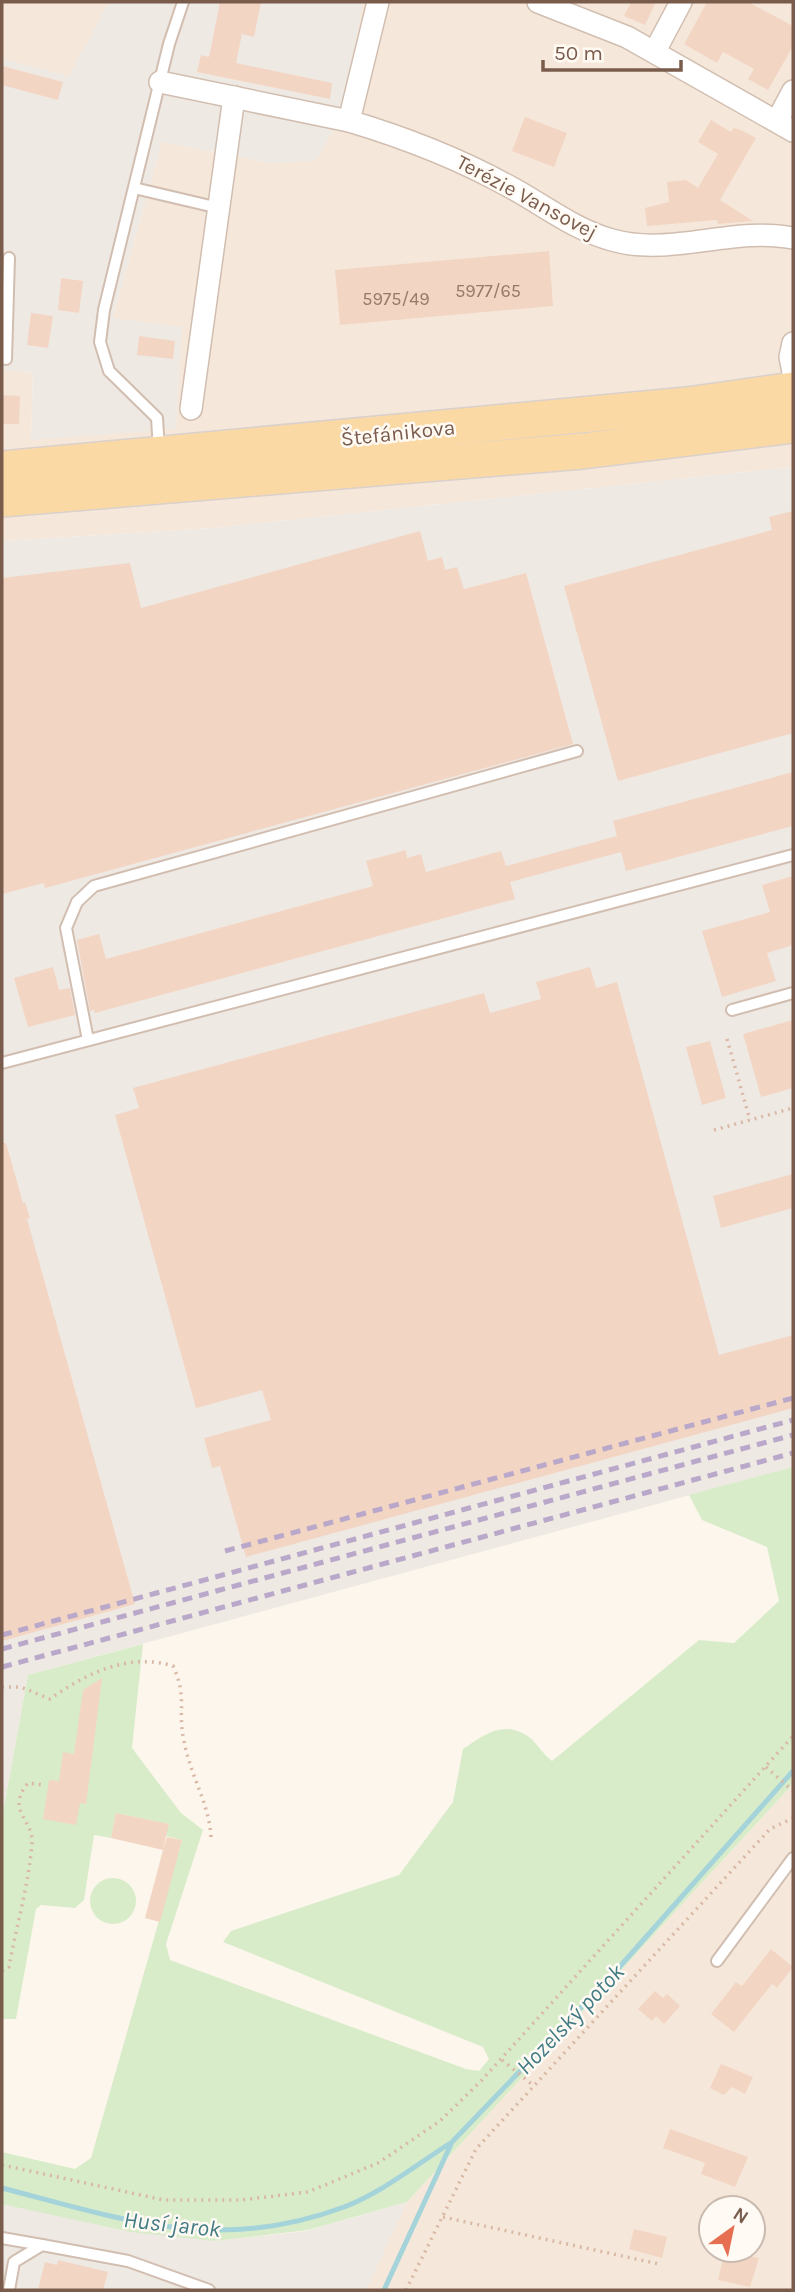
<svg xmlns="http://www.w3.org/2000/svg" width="795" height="2292" viewBox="0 0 795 2292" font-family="Karla,sans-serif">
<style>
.residential{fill:#f5e8da;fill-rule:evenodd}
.industrial{fill:#efe9e4}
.green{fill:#d8ecc9}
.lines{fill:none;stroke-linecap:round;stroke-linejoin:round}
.stream{stroke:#a5d3da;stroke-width:5}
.building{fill:#f3d5c3}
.lane-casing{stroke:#d1beb0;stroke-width:14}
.street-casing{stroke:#d1beb0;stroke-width:24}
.primary-casing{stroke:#dad1cd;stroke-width:38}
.path{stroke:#d9b8a5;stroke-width:3.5;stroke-dasharray:2 5;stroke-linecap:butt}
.lane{stroke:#fff;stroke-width:10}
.street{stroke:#fff;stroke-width:21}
.primary{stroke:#fbd9a5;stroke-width:35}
.rail{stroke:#b9a8c9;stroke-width:5;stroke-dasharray:10 7;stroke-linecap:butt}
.labels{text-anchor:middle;stroke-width:5;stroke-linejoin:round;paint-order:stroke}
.number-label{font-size:18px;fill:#987a6a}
.street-label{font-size:21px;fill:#7a5c4d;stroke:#fffaf3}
.water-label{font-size:23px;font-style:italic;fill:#437c86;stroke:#fffaf3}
</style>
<rect width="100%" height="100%" fill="#fdf6ec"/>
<g class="residential">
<polygon points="2,2 109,2 69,76 2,59"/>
<polygon points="363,2 793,2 793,467 214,528 2,541 2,370 33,373 31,440 113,318 162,142 271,163 342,116"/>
<path d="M 793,1784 L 793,2290 L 366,2290 L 407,2202 ZM 711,2208 L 753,2208 L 753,2250 L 711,2250 Z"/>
</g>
<g class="industrial">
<polygon points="109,2 363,2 342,117 315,161 271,163 162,142 113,318 182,327 176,429 31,440 33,373 2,370 2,59 69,76"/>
<polygon points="793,467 793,1467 28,1675 2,1818 2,541 214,528"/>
<polygon points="407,2202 366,2290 2,2290 2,2204 215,2241 306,2231"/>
</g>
<g class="green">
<path d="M 793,1467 L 793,1784 L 407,2202 L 308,2230 L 215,2241 L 131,2232 L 2,2204 L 2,2152 L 75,2169 L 91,2158 L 182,1840 L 166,1836 L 168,1824 L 116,1813 L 111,1838 L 94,1835 L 84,1900 L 75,1908 L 41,1905 L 36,1909 L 16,2019 L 2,2019 L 2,1818 L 28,1675 L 143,1644 L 132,1748 L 181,1813 L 203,1830 L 166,1944 L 170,1960 L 466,2069 L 479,2071 L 489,2059 L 483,2047 L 223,1942 L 231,1931 L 399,1875 L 453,1802 L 463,1749 C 484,1735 503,1719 529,1737 C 535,1741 542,1753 552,1761 L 699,1640 L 734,1643 L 779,1601 L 767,1547 L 702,1520 L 689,1495 Z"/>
<circle cx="113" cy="1901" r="23"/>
</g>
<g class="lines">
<g class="stream">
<path d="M 2,2188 C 125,2220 218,2254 344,2207 C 381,2193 416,2165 449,2144"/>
<polyline points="384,2290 452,2142 615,1972 793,1771"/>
</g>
</g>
<g class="building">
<polygon points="220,2 261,2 254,37 242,34 236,63 332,83 330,99 197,72 201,55 209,57"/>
<polygon points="631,2 656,2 645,25 624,16"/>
<polygon points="707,2 748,2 793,26 793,46 768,90 748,79 754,69 723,52 717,63 684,44"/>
<polygon points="2,66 63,82 58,100 2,85"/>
<polygon points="525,117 567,133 554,167 512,151"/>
<polygon points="711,120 731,132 734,128 741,130 756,138 720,200 753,221 718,224 717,220 647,226 645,208 669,202 667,182 686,180 698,188 718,154 698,142"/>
<polygon points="549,251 553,306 340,325 335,270"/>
<polygon points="61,278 83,281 79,313 58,310"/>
<polygon points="31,313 53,316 48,348 27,345"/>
<polygon points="139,336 175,341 173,359 137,355"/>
<polygon points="2,395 20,396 19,424 2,424"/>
<polygon points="793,511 793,733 618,781 564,586 772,530 769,517"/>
<polygon points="420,531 428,561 442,557 445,570 457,567 464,589 526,573 573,744 45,888 44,883 2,894 2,578 130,563 141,608"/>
<polygon points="793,772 793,826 626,871 621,852 510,882 515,899 95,1013 94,1010 90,1011 77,940 99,934 106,959 373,886 366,861 406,850 407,858 421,854 426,872 501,851 506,866 617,836 613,821"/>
<polygon points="793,876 793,945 767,953 776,981 722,997 702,931 770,912 762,885"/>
<polygon points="53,967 59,990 70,988 75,1015 28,1027 14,978"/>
<polygon points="590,967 596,988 617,982 719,1355 793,1335 793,1408 246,1557 220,1466 212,1468 204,1438 271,1420 262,1390 196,1408 115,1115 139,1108 133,1088 484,993 490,1013 541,999 536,982"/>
<polygon points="793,1020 793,1088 761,1097 743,1034"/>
<polygon points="710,1041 726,1098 702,1105 686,1047"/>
<polygon points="2,1143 6,1143 23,1203 25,1202 30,1218 27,1219 135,1604 2,1641"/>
<polygon points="793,1174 793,1208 721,1228 713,1196"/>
<polygon points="102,1678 86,1804 80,1803 76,1825 43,1819 49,1780 59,1781 63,1752 74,1754 83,1690"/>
<polygon points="116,1813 169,1824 163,1849 167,1837 182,1840 160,1922 145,1918 163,1850 111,1838"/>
<polygon points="771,1949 793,1967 777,1988 772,1984 734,2032 711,2014 736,1982 742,1986"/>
<polygon points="655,1991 663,1998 667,1994 680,2006 664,2024 656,2016 652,2021 638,2009"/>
<polygon points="721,2064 753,2077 745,2094 732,2087 724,2095 710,2088"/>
<polygon points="670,2129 748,2157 735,2187 701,2174 705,2163 663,2148"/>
<polygon points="634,2229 667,2237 662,2258 629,2249"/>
<polygon points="725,2250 759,2258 750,2287 718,2280"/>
<polygon points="58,2260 108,2272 103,2290 38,2290 45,2262 57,2265"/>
</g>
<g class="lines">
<defs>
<g id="lane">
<polyline points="134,188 219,208"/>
<polyline points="6,359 9,258"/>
<polyline points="159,450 157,418 109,371 100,342 104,310 169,44 183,2"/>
<polyline points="732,1010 793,993"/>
<polyline points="88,1040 66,928 77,902 94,886 577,751"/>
<polyline points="2,1063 793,855"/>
<polyline points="717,1961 793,1858"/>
<polyline points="2,2238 42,2245"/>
<polyline points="9,2290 14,2262 42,2245 128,2261 209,2290"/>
</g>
<g id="street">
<path d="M 378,2 L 349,121 C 406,138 460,159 512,188 C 545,206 575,230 612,240 C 672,257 733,226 793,238"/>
<polyline points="538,2 627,37 793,131"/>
<polyline points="655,51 681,2"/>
<polyline points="160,82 349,121"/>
<polyline points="777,121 793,91"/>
<polyline points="793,343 790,357 793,372"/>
<polyline points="191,409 234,97"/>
</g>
<g id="primary">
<polyline points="2,469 687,405 793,390"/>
<polyline points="2,499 583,451 793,425"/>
</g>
</defs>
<use href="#lane" class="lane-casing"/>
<use href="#street" class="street-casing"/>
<use href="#primary" class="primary-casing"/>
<g class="path">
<polyline points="727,1039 750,1120"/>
<polyline points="714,1130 793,1108"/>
<path d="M 2,1687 L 21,1687 L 50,1699 C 85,1674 129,1652 173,1666 C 188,1698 177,1711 184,1741 C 190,1776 211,1806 211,1841"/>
<polyline points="766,1767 793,1791"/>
<path d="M 2,1971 L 9,1967 C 16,1927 29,1884 32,1843 C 34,1820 5,1811 28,1783 L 44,1785"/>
<polyline points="502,2060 534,2086"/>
<polyline points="2,2165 164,2200 241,2200 308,2192 378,2163 440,2121 481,2081 793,1736"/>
<polyline points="443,2217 659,2264"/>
<polyline points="406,2290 476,2149 770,1829 793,1818"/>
</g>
<use href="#lane" class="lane"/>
<use href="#street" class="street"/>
<use href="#primary" class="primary"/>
<g class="rail">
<polyline points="225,1551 793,1398"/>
<polyline points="2,1635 793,1420"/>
<polyline points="2,1649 793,1435"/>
<polyline points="2,1667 793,1453"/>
</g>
</g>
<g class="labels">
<g class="number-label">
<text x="488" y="297">5977/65</text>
<text x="396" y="305">5975/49</text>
</g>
<g class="street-label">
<text transform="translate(527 197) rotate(28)" y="7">Terézie Vansovej</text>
<text transform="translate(398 433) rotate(-6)" y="7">Štefánikova</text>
</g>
<g class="water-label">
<text transform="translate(570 2019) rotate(-46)" y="8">Hozelský potok</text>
<text transform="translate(172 2224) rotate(6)" y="8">Husí jarok</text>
</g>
</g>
<rect width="795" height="2292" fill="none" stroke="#7a5c4d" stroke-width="7"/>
<g transform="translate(732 2229) rotate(33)"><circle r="33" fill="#fffaf3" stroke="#cabbb1" stroke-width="2"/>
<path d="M0-5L12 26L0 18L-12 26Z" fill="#e76f51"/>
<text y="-10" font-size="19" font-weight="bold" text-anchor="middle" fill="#7a5c4d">N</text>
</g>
<path d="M543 60v10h138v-10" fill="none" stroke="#7a5c4d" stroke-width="3.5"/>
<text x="554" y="60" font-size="21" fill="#7a5c4d" stroke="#fffaf3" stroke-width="5" paint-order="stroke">50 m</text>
</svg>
